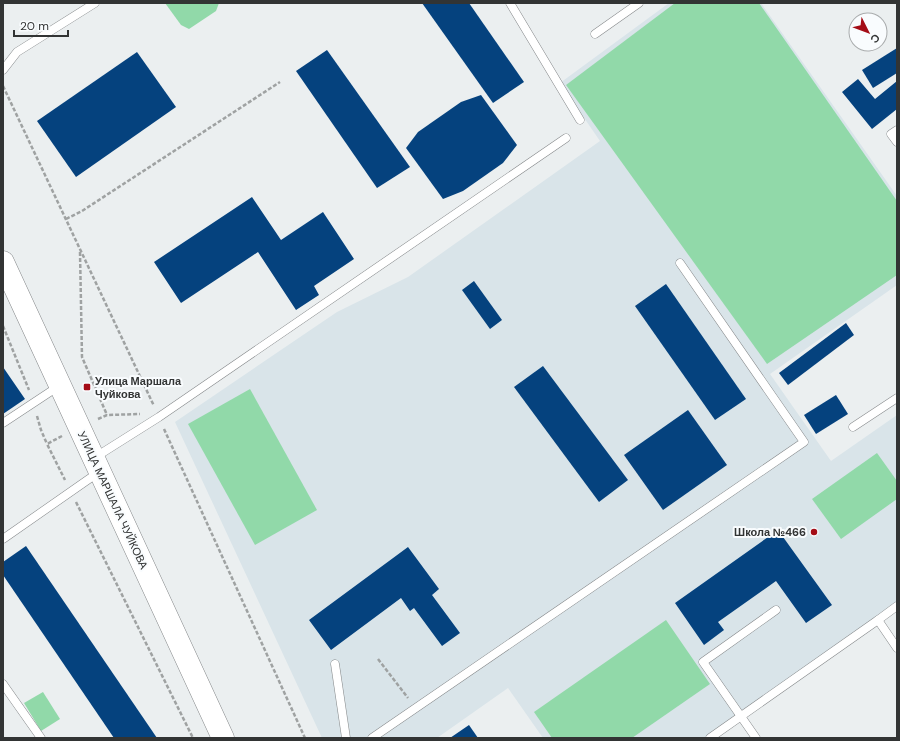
<svg xmlns="http://www.w3.org/2000/svg" width="900" height="741" viewBox="0 0 900 741" font-family="'DM Sans',sans-serif">
<style>
.built{fill:#d9e4e9}
.green{fill:#91d9a9}
.building{fill:#05427e}
.lines{fill:none;stroke-linecap:round;stroke-linejoin:round}
.lane-casing{stroke:#85888a;stroke-width:9}
.secondary-casing{stroke:#85888a;stroke-width:23}
.path{stroke:#9fa2a2;stroke-width:2.5;stroke-dasharray:4 2;stroke-linecap:butt}
.lane{stroke:#fff;stroke-width:8}
.secondary{stroke:#fff;stroke-width:22}
.poi-dot{fill:#a40c16;stroke:#f9fcfe;stroke-width:1.5}
.labels{text-anchor:middle;stroke-width:4;stroke-linejoin:round;paint-order:stroke}
.poi-label{font-size:11px;font-weight:bold;fill:#323434;stroke:#f9fcfe;text-anchor:start}
.street-label{font-size:11px;fill:#323434;stroke:#f9fcfe}
</style>
<rect width="100%" height="100%" fill="#ebeff0"/>
<polygon class="built" points="669,3 761,3 897,196 897,285 770,374 831,461 897,415 897,603 705,738 543,738 508,688 437,738 322,738 175,422 337,312 408,277 600,141 560,83"/>
<g class="green">
<polygon points="165,3 219,3 216,11 189,29 181,25"/>
<polygon points="675,3 759,3 897,201 897,275 767,364 566,85"/>
<polygon points="250,389 317,510 255,545 188,424"/>
<polygon points="877,453 897,481 897,499 841,539 812,499"/>
<polygon points="666,620 710,684 632,738 552,738 534,712"/>
<polygon points="43,692 60,719 41,731 24,703"/>
</g>
<g class="building">
<polygon points="422,3 469,3 524,82 493,103"/>
<polygon points="897,48 897,73 873,88 862,70"/>
<polygon points="327,50 410,167 377,188 296,71"/>
<polygon points="137,52 176,107 76,177 37,121"/>
<polygon points="858,79 875,99 897,81 897,109 872,129 842,92"/>
<polygon points="481,95 517,145 503,163 463,191 443,199 406,148 418,132 461,102"/>
<polygon points="252,197 281,240 323,212 354,259 314,286 319,295 296,310 258,252 181,303 154,262"/>
<polygon points="474,281 502,320 490,329 462,290"/>
<polygon points="666,284 746,399 715,420 635,306"/>
<polygon points="846,323 854,335 788,385 779,373"/>
<polygon points="543,366 628,480 599,502 514,387"/>
<polygon points="3,367 25,399 3,414"/>
<polygon points="836,395 848,414 816,434 804,415"/>
<polygon points="688,410 727,465 663,510 624,455"/>
<polygon points="778,530 832,605 806,623 776,581 718,622 724,630 704,645 675,603"/>
<polygon points="26,546 157,738 114,738 3,575 3,562"/>
<polygon points="408,547 439,589 432,595 460,633 442,646 414,608 410,611 401,598 331,650 309,620"/>
<polygon points="469,725 478,738 450,738"/>
</g>
<g class="lines">
<defs>
<g id="lane">
<polyline points="510,3 580,120"/>
<polyline points="595,34 639,3"/>
<polyline points="3,70 17,52 95,3"/>
<polyline points="897,130 891,134 897,142"/>
<polyline points="3,423 59,386"/>
<polyline points="853,427 897,398"/>
<polyline points="94,458 159,417 566,138"/>
<polyline points="3,539 99,472"/>
<polyline points="878,620 897,606"/>
<polyline points="335,664 346,738"/>
<polyline points="3,684 41,738"/>
<polyline points="372,738 804,442 680,263"/>
<polyline points="710,738 878,620 897,648"/>
<polyline points="756,738 703,662 776,610"/>
</g>
<polyline id="secondary" points="3,262 223,738"/>
</defs>
<use href="#lane" class="lane-casing"/>
<use href="#secondary" class="secondary-casing"/>
<g class="path">
<polyline points="3,86 154,406"/>
<polyline points="66,219 82,211 280,82"/>
<polyline points="80,252 82,357 107,415"/>
<polyline points="3,326 29,390"/>
<polyline points="37,416 41,430 47,444"/>
<polyline points="98,419 107,415 140,414"/>
<polyline points="164,429 305,738"/>
<polyline points="62,436 47,444 65,480"/>
<polyline points="76,502 193,738"/>
<polyline points="378,659 408,698"/>
</g>
<use href="#lane" class="lane"/>
<use href="#secondary" class="secondary"/>
</g>
<g class="poi-dot">
<rect x="83" y="383" width="8" height="8" rx="2"/>
<circle cx="814" cy="532" r="4"/>
</g>
<g class="labels">
<g class="poi-label">
<text x="95" y="385">Улица Маршала<tspan x="95" dy="13">Чуйкова</tspan></text>
<text x="806" y="536" text-anchor="end">Школа №466</text>
</g>
<g class="street-label">
<text transform="translate(113 500) rotate(65)" y="4">УЛИЦА МАРШАЛА ЧУЙКОВА</text>
</g>
</g>
<rect width="900" height="741" fill="none" stroke="#323434" stroke-width="8"/>
<g transform="translate(868 32) rotate(132)"><circle r="19" fill="#f9fcfe" stroke="#a9acad"/>
<path d="M0-3L7 15L0 10L-7 15Z" fill="#a40c16"/>
<text y="-6" font-size="11" font-weight="bold" text-anchor="middle" fill="#323434">С</text>
</g>
<path d="M14 30v6h54v-6" fill="none" stroke="#323434" stroke-width="2"/>
<text x="20" y="30" font-size="12" fill="#323434" stroke="#f9fcfe" stroke-width="3" paint-order="stroke">20 m</text>
</svg>
